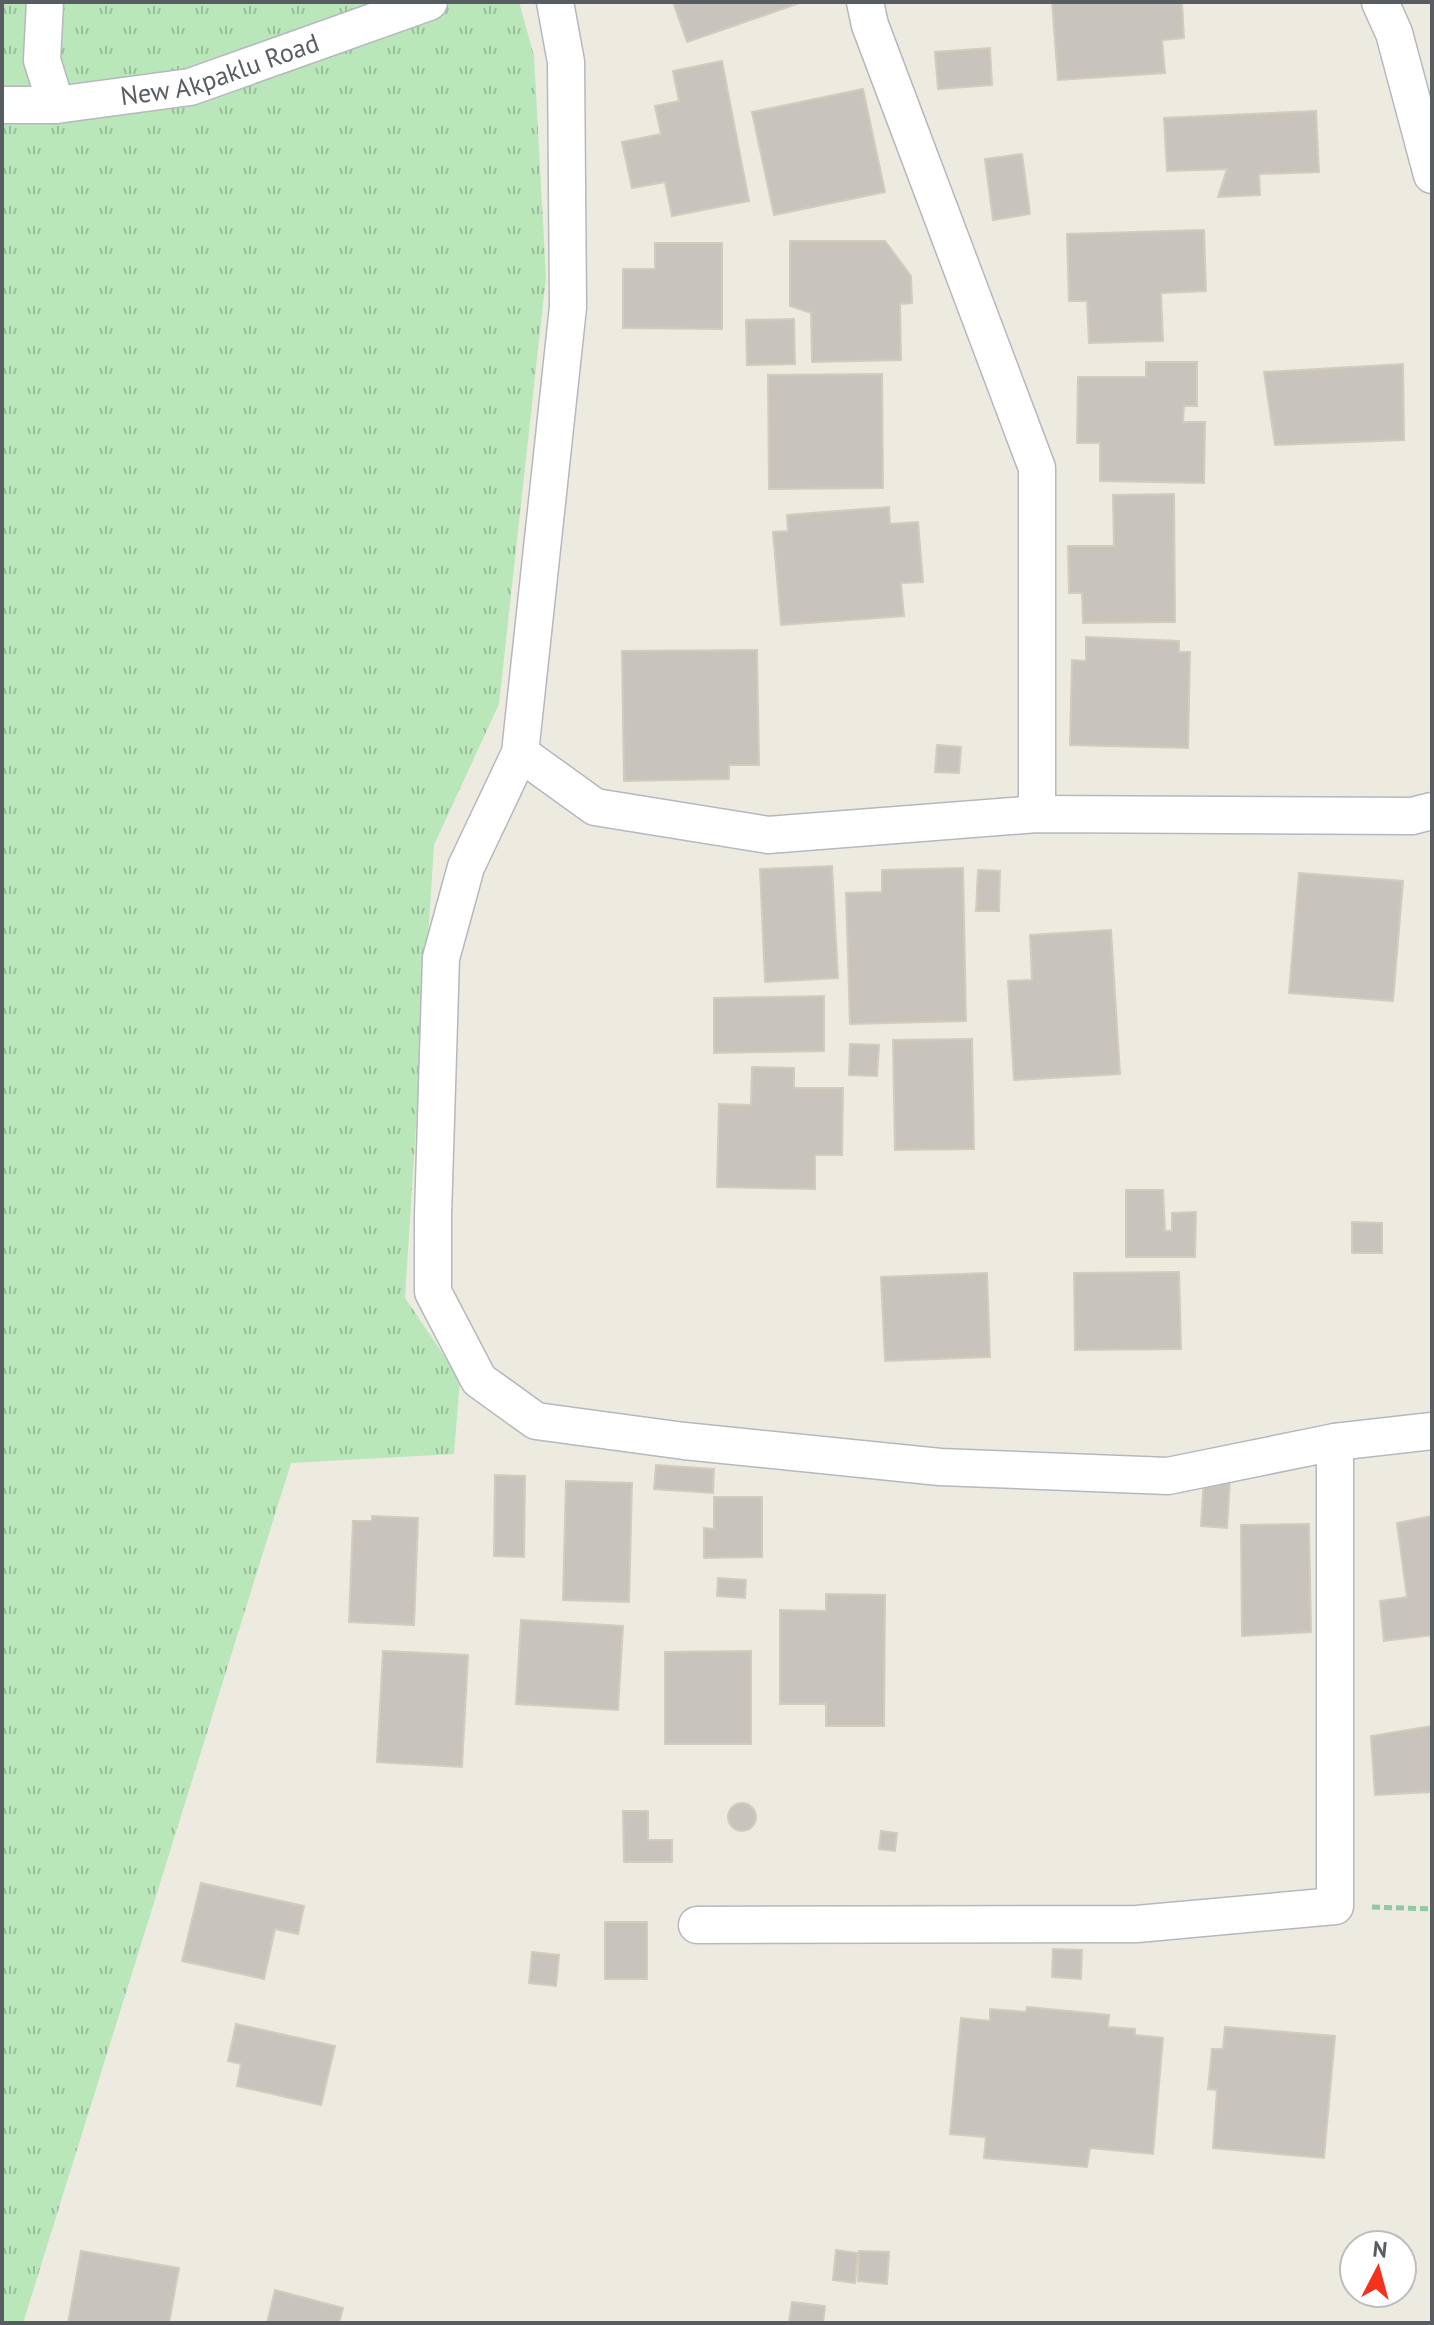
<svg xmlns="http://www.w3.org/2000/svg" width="1434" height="2325" viewBox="0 0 1434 2325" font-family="'PT Sans',sans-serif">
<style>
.grass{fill:url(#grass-tufts)}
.building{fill:#c8c4bd;stroke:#d2ccbd;stroke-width:2}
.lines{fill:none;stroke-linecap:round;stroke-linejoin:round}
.street-casing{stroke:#b5b8be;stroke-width:39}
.path{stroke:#92c8a2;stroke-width:5;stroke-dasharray:8 4;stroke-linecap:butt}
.street{stroke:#fff;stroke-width:36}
.labels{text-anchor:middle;stroke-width:7;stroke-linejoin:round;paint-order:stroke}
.street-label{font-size:26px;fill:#585d62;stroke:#fff}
</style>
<defs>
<pattern id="grass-tufts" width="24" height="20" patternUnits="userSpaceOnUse" patternTransform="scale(2)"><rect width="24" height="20" fill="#b9e7ba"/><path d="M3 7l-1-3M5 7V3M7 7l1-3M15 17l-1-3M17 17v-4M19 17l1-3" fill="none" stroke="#99be9b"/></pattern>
</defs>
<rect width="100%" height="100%" fill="#edeadf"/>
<polygon class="grass" points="2,2 519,2 534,56 546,277 499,704 434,845 405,1298 460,1379 454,1454 291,1463 23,2323 2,2323"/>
<g class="building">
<polygon points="673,2 796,2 797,4 687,42"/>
<polygon points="1052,2 1182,2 1184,38 1162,40 1165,73 1058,80"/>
<polygon points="990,48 992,85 938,89 935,52"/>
<polygon points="722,61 749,201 672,216 665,182 632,188 622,142 661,134 655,106 679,101 673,71"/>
<polygon points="863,89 885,192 774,215 752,112"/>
<polygon points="1316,111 1319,172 1259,174 1260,195 1218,197 1227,169 1167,171 1164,118"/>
<polygon points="1022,154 1030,214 993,220 985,159"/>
<polygon points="1204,230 1206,291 1161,293 1163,341 1089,343 1087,301 1069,301 1067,234"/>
<polygon points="790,241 885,241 911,276 912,303 900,304 901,360 812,362 811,313 790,306"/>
<polygon points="655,243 722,243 722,329 623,328 623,269 655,269"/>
<polygon points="794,319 795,364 747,365 746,320"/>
<polygon points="1146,362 1197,362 1197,406 1184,406 1183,422 1205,422 1204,483 1100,481 1100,443 1077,443 1078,377 1146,377"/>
<polygon points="1403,364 1404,440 1275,445 1264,372"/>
<polygon points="882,374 883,488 769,489 768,375"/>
<polygon points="1174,494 1175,622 1083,623 1082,593 1069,593 1068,546 1114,546 1113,495"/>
<polygon points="889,507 890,524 918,522 923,582 901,583 904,616 781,625 773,532 788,531 787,515"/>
<polygon points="1086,637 1179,641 1179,652 1190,652 1188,748 1070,745 1072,660 1086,661"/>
<polygon points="757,650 759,765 729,765 729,779 624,781 622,651"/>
<polygon points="937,745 961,747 959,773 935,772"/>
<polygon points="832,866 838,978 765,982 760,869"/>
<polygon points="963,868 966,1021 850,1024 846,893 882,892 882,870"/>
<polygon points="978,870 1000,871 999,911 976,911"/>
<polygon points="1299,873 1403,881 1393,1001 1289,993"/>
<polygon points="1111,930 1120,1074 1014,1080 1008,981 1032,980 1030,935"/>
<polygon points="824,996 824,1051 714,1053 714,998"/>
<polygon points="972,1039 974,1149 895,1150 893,1040"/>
<polygon points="850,1044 879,1045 877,1076 849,1075"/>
<polygon points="752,1067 794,1068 794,1088 843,1088 842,1155 815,1155 815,1189 717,1187 719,1104 751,1105"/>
<polygon points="1126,1190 1163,1190 1165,1231 1172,1231 1172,1213 1196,1212 1195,1257 1126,1257"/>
<polygon points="1352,1222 1382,1223 1382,1253 1352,1253"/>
<polygon points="1179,1272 1181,1349 1075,1350 1074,1273"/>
<polygon points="987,1273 990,1357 885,1361 881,1277"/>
<polygon points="656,1465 714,1469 713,1493 654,1489"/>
<polygon points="495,1475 525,1476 524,1557 494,1556"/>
<polygon points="1204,1478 1230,1480 1227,1528 1201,1526"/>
<polygon points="566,1481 632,1483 629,1602 563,1600"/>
<polygon points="714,1497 762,1497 762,1557 704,1558 704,1528 714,1529"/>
<polygon points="372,1516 418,1518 414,1625 349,1622 353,1521 372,1521"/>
<polygon points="1432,1516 1432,1635 1384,1641 1380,1601 1407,1597 1397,1523"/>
<polygon points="1309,1524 1311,1632 1242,1636 1241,1525"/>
<polygon points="718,1578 746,1580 745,1598 717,1596"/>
<polygon points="826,1594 885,1595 884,1726 826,1726 826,1704 780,1704 780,1610 826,1611"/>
<polygon points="521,1620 623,1626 618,1710 516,1704"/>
<polygon points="383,1651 468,1655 462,1767 377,1762"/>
<polygon points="751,1651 751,1744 665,1744 665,1652"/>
<polygon points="1432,1726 1432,1792 1375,1795 1371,1736"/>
<circle cx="742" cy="1817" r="14"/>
<polygon points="623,1811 648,1811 648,1840 672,1840 672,1862 624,1862"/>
<polygon points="881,1831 897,1833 895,1851 879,1849"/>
<polygon points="201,1883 304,1906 298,1934 275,1929 264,1979 182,1961"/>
<rect x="605" y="1922" width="42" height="57"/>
<polygon points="1053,1949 1082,1950 1081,1979 1052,1977"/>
<polygon points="532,1952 559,1955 556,1986 529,1983"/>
<polygon points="1027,2007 1109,2015 1108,2027 1135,2029 1135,2035 1163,2038 1153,2154 1090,2148 1087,2167 984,2158 986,2137 950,2134 961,2018 990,2021 990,2009 1026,2012"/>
<polygon points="236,2024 335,2046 321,2105 237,2086 241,2064 228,2061"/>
<polygon points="1225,2027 1335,2036 1324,2158 1213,2148 1217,2090 1208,2089 1212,2049 1223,2049"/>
<polygon points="836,2250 858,2253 855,2283 833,2280"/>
<polygon points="81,2251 179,2268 169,2323 68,2323"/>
<polygon points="859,2251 889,2252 887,2284 858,2281"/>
<polygon points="275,2290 343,2308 339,2323 267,2323"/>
<polygon points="792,2302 825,2306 823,2323 789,2323"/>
</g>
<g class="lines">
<defs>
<g id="street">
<polyline points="45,2 42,60 56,105"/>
<polyline points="555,2 566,62 568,307 520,753 595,807 768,835 1037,814 1412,816 1432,811"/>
<polyline points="865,2 870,25 1037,468 1037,814"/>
<polyline points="1380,2 1394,33 1432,175"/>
<path id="s1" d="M 2,105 L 56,105 L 190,87 L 429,2"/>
<polyline points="520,753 466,867 441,958 433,1215 433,1292 479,1380 536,1421 684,1441 940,1467 1168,1476 1335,1442 1432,1431"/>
<polyline points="697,1925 1137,1924 1335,1906 1335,1442"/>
</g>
</defs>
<use href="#street" class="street-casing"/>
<polyline class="path" points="1372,1907 1432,1909"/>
<use href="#street" class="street"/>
</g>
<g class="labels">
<g class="street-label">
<text dy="9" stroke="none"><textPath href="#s1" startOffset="222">New Akpaklu Road</textPath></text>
</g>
</g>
<rect width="1434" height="2325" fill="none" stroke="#585d62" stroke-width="8"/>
<g transform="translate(1378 2269) rotate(6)"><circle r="38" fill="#ffffff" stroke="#bcbec0" stroke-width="2"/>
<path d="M0-6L14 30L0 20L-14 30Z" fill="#f5311d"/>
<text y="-12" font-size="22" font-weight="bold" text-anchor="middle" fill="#585d62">N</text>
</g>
</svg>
